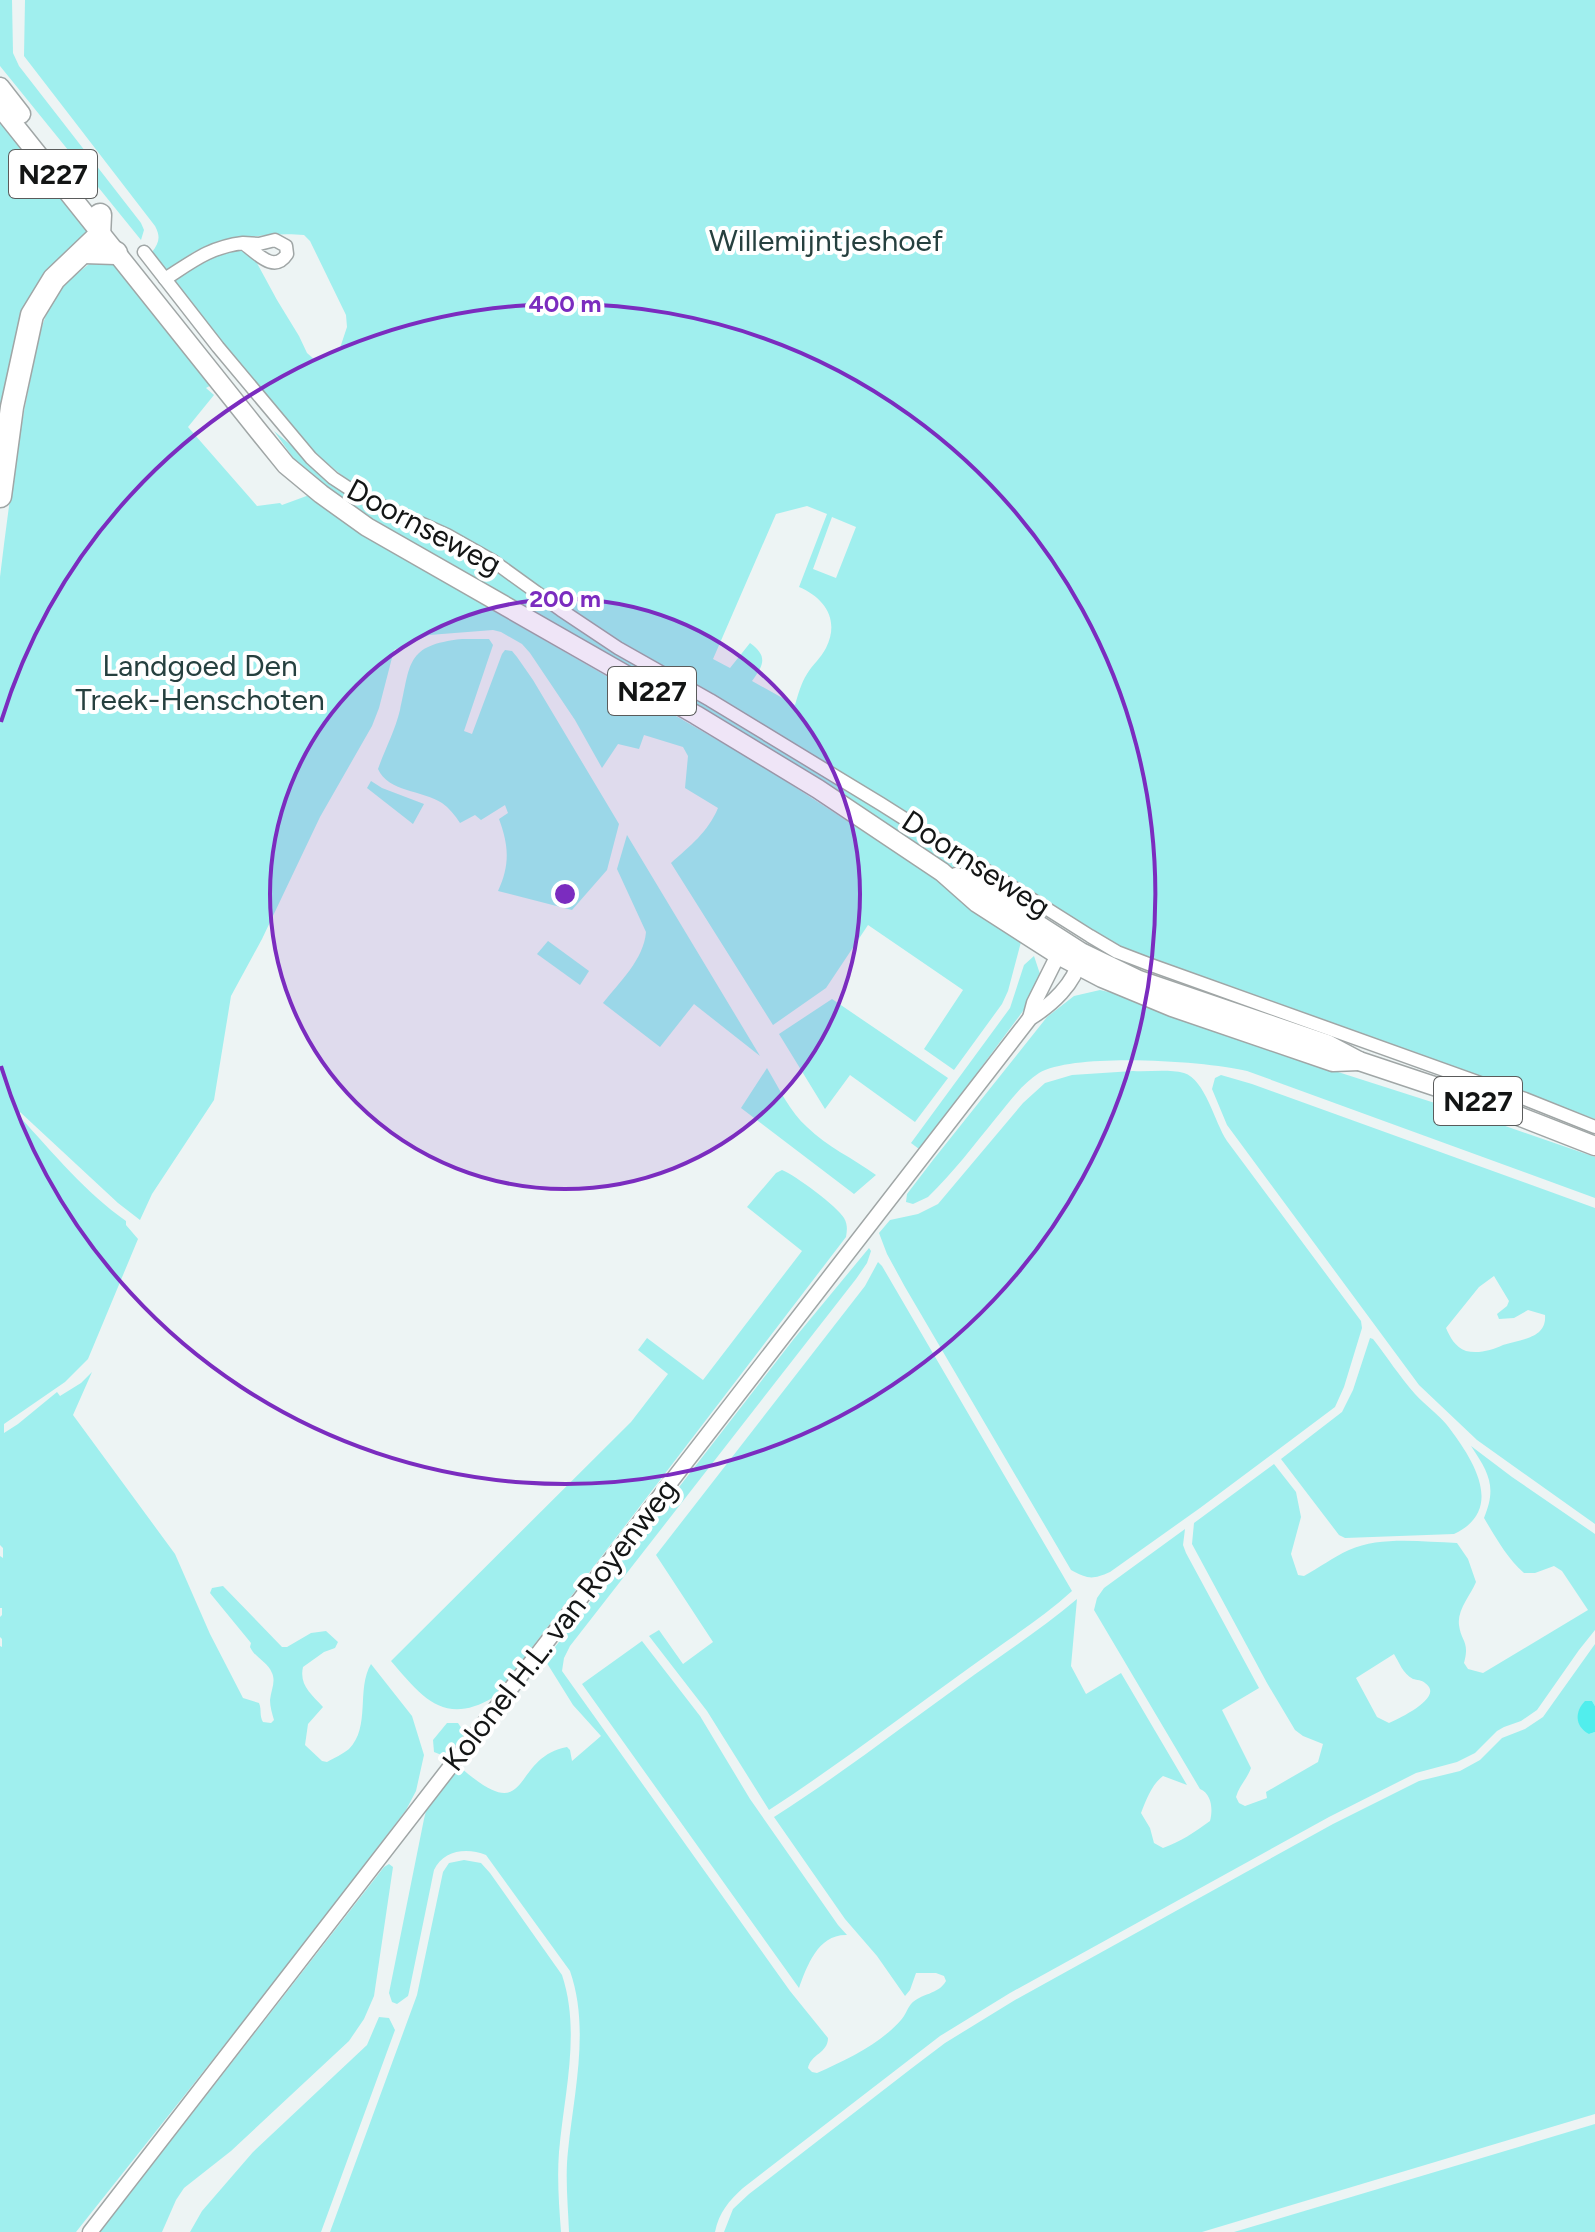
<svg xmlns="http://www.w3.org/2000/svg" width="1595" height="2232" viewBox="0 0 1595 2232" font-family="Figtree,sans-serif">
<style>
.green{fill:#a0efee;fill-rule:evenodd}
.water{fill:#51eeed}
.lines{fill:none;stroke-linecap:round;stroke-linejoin:round}
.minor-casing{stroke:#a0a6a6;stroke-width:15}
.tertiary-casing{stroke:#a0a6a6;stroke-width:17}
.primary-casing{stroke:#a0a6a6;stroke-width:21}
.motorway-casing{stroke:#a0a6a6;stroke-width:25}
.minor{stroke:#fff;stroke-width:12}
.tertiary{stroke:#fff;stroke-width:14}
.primary{stroke:#fff;stroke-width:18}
.motorway{stroke:#fff;stroke-width:22}
.ring{fill:none;stroke:#7b2cbf;stroke-width:4}
.labels{text-anchor:middle;stroke-width:8;stroke-linejoin:round;paint-order:stroke}
.shield{fill:#fff;stroke:#5a5b5b;stroke-width:2}
.shield-label{font-size:28px;font-weight:bold;fill:#131515}
.park-label{font-size:30px;fill:#26403f;stroke:#fff}
.street-label{font-size:30px;fill:#131515;stroke:#fff}
.centre{fill:#7b2cbf;stroke:#fff;stroke-width:4}
.ring-label{font-size:24px;text-anchor:middle;font-weight:bold;fill:#7b2cbf;stroke:#fff;stroke-width:8;stroke-linejoin:round;paint-order:stroke}
</style>
<rect width="100%" height="100%" fill="#edf4f4"/>
<g class="green">
<polygon points="0,0 12,0 13,53 19,66 141,223 144,230 141,240 0,66"/>
<path d="M 25,0 L 1595,0 L 1595,1119 L 1129,952 L 595,630 L 548,595 L 361,491 L 305,445 L 238,369 L 172,278 L 203,260 L 236,248 L 244,251 L 253,256 L 258,265 L 277,300 L 299,336 L 307,353 L 315,360 L 340,348 L 347,327 L 346,315 L 310,241 L 304,235 C 273,232 227,238 198,250 C 188,254 177,265 167,271 L 152,252 C 159,243 161,237 155,226 L 24,56 ZM 807,506 L 827,514 L 799,587 C 825,598 840,620 826,648 C 821,658 812,665 807,674 C 801,683 798,695 795,705 L 752,681 C 764,665 768,656 750,643 L 730,668 L 713,659 L 776,514 ZM 832,517 L 856,527 L 836,578 L 813,569 Z"/>
<polygon points="0,114 96,235 46,283 0,455"/>
<path d="M 108,250 L 213,384 L 206,388 L 214,395 L 188,427 L 257,506 L 280,503 L 282,505 L 312,494 L 369,537 L 402,558 L 754,761 C 810,796 865,833 921,869 C 953,890 995,915 1021,942 L 1008,991 L 1002,1004 L 954,1070 L 924,1049 L 963,990 L 868,925 L 826,988 L 773,1025 L 671,863 C 690,846 708,832 718,808 L 685,788 L 688,756 L 683,747 L 644,735 L 639,749 L 618,744 L 602,768 L 575,720 L 530,653 L 522,644 L 501,632 L 493,630 L 429,635 L 394,650 L 379,708 L 372,726 L 320,817 L 262,939 L 231,996 L 214,1100 L 152,1194 L 140,1220 L 118,1203 L 20,1112 L 20,1117 C 53,1153 86,1193 126,1221 L 126,1225 L 138,1239 L 88,1359 L 65,1382 L 4,1424 L 4,1433 L 18,1424 L 57,1392 L 60,1396 L 81,1383 L 92,1372 L 73,1415 L 175,1554 L 210,1634 L 243,1698 L 259,1703 C 262,1710 259,1715 263,1722 L 271,1723 L 274,1720 C 272,1713 270,1707 270,1700 C 271,1690 276,1682 272,1673 C 267,1661 255,1658 250,1647 L 251,1643 L 210,1593 L 212,1588 L 223,1586 L 282,1647 L 287,1647 L 311,1633 L 326,1631 L 338,1642 L 335,1648 L 324,1652 L 303,1667 C 299,1685 311,1694 323,1707 L 308,1724 L 305,1745 L 322,1761 L 327,1762 C 334,1758 343,1754 349,1749 C 371,1727 356,1689 371,1664 L 412,1716 L 424,1755 L 416,1791 L 406,1810 L 299,1951 L 76,2232 L 0,2232 L 0,1646 L 2,1647 L 2,1639 L 0,1637 L 0,1617 L 2,1615 L 2,1608 L 0,1608 L 0,1556 L 3,1558 L 3,1548 L 0,1545 L 0,577 C 8,510 17,443 31,376 C 36,350 41,317 57,295 C 70,276 90,264 108,250 Z"/>
<polygon points="274,431 353,497 392,518 462,550 630,659 1046,913 1046,917 1042,922 421,554 340,499 294,459"/>
<path d="M 462,639 L 489,639 L 493,645 L 464,731 L 472,734 L 502,654 L 505,650 L 512,651 L 517,657 L 533,680 L 619,824 L 607,870 L 572,910 L 498,891 C 510,865 509,846 499,819 L 508,813 L 505,805 L 481,820 L 475,815 L 460,823 C 455,815 449,808 442,803 C 422,790 388,792 378,769 C 385,749 395,731 400,710 C 411,664 405,645 462,639 Z"/>
<polygon points="371,781 382,788 424,804 413,824 367,788"/>
<path d="M 627,835 L 760,1056 L 694,1004 L 660,1047 L 603,1003 C 619,983 644,959 646,932 L 617,869 Z"/>
<polygon points="548,941 589,971 580,985 537,954"/>
<polygon points="1034,956 1040,974 1029,1003 922,1147 919,1149 911,1143 1010,1008 1024,965"/>
<path d="M 1100,990 L 1113,993 L 1260,1047 L 1488,1120 L 1595,1157 L 1595,1198 L 1247,1071 C 1206,1061 1075,1052 1039,1073 C 1022,1084 1009,1102 996,1118 C 974,1145 953,1173 928,1197 L 913,1204 L 906,1202 L 907,1194 L 933,1160 L 1047,1017 L 1074,996 Z"/>
<polygon points="832,999 948,1078 915,1122 850,1075 825,1109 779,1034"/>
<path d="M 767,1068 C 779,1088 790,1112 807,1127 C 827,1147 853,1158 876,1175 L 854,1194 L 741,1108 Z"/>
<path d="M 1133,1071 C 1149,1072 1168,1069 1184,1073 C 1205,1079 1215,1123 1227,1141 L 1361,1321 L 1362,1328 L 1344,1387 L 1335,1407 L 1200,1508 L 1110,1572 C 1092,1580 1088,1579 1071,1570 L 905,1287 L 887,1254 L 879,1233 L 890,1220 L 918,1214 L 938,1204 L 1023,1103 L 1045,1083 L 1072,1075 Z"/>
<path d="M 1221,1075 L 1252,1084 L 1595,1208 L 1595,1524 L 1477,1440 L 1419,1385 L 1227,1125 L 1212,1089 L 1215,1078 ZM 1494,1276 L 1509,1301 L 1507,1306 L 1497,1314 L 1499,1319 L 1514,1318 L 1528,1310 L 1545,1315 C 1547,1339 1520,1339 1503,1345 C 1492,1350 1479,1354 1466,1351 C 1455,1347 1450,1337 1446,1328 L 1479,1287 Z"/>
<path d="M 782,1170 C 795,1175 838,1207 844,1218 C 848,1225 847,1231 846,1237 L 494,1697 C 444,1727 422,1697 391,1661 L 631,1422 L 668,1374 L 638,1350 L 647,1338 L 703,1380 L 802,1251 L 747,1207 L 776,1173 Z"/>
<path d="M 869,1248 L 871,1251 L 867,1263 L 856,1279 L 570,1646 L 564,1658 L 562,1671 L 790,1991 L 828,2038 C 828,2053 811,2054 808,2068 L 812,2072 L 817,2073 C 846,2060 879,2045 901,2020 C 905,2016 907,2009 911,2004 C 921,1993 938,1995 946,1981 L 944,1976 L 936,1973 L 916,1973 L 910,1990 L 905,1996 L 877,1956 L 845,1919 L 774,1817 C 843,1773 907,1723 974,1675 C 1009,1650 1044,1627 1077,1599 L 1071,1666 L 1086,1694 L 1121,1673 L 1187,1785 L 1163,1776 C 1152,1784 1146,1800 1141,1813 L 1150,1828 L 1154,1843 L 1163,1848 C 1180,1842 1195,1832 1210,1821 C 1213,1810 1212,1794 1200,1789 L 1094,1610 L 1097,1598 L 1104,1588 L 1185,1529 L 1183,1545 L 1186,1553 L 1259,1688 L 1222,1710 L 1251,1768 C 1247,1779 1239,1786 1236,1797 L 1239,1803 L 1245,1806 L 1267,1798 L 1266,1792 L 1318,1762 L 1323,1744 L 1303,1736 L 1295,1730 L 1267,1683 L 1192,1544 L 1194,1523 L 1274,1464 L 1296,1492 L 1301,1517 L 1291,1554 L 1298,1575 L 1304,1576 C 1319,1568 1333,1557 1349,1550 C 1381,1536 1422,1542 1457,1543 L 1468,1559 L 1476,1582 C 1471,1595 1457,1609 1459,1625 C 1461,1642 1470,1641 1464,1663 L 1468,1669 L 1483,1673 L 1588,1610 L 1562,1571 L 1554,1566 L 1535,1573 L 1524,1573 C 1507,1558 1496,1538 1484,1518 C 1497,1487 1489,1473 1471,1446 L 1512,1477 L 1595,1534 L 1595,1630 L 1579,1650 L 1537,1710 L 1521,1721 L 1504,1727 L 1497,1731 L 1475,1753 L 1457,1762 L 1416,1773 L 1329,1817 L 1010,1993 L 940,2036 L 743,2188 C 729,2201 719,2212 715,2232 L 569,2232 C 568,2205 565,2177 568,2151 C 574,2092 590,2028 570,1971 L 486,1855 C 467,1847 443,1850 434,1870 L 409,1992 L 408,1996 L 397,2004 L 392,2002 L 389,1993 L 424,1819 L 426,1811 L 460,1767 C 533,1831 509,1758 567,1747 L 570,1750 L 572,1761 L 601,1736 L 573,1705 L 545,1660 L 793,1340 ZM 1394,1654 C 1399,1662 1403,1674 1413,1679 C 1417,1680 1422,1680 1425,1683 C 1446,1697 1398,1719 1389,1723 L 1377,1717 L 1356,1678 Z"/>
<path d="M 878,1262 L 882,1266 L 1072,1591 C 1040,1620 1004,1642 969,1668 C 902,1716 838,1765 769,1810 L 707,1711 L 649,1636 L 659,1630 L 683,1664 L 713,1642 L 656,1555 L 865,1286 Z"/>
<path d="M 1370,1338 L 1373,1339 C 1387,1357 1400,1377 1415,1394 C 1426,1406 1441,1416 1450,1429 C 1474,1461 1505,1510 1454,1534 L 1345,1538 L 1339,1535 L 1281,1459 L 1342,1412 L 1353,1390 Z"/>
<path d="M 642,1641 L 700,1716 L 750,1799 L 838,1925 L 847,1935 C 818,1934 807,1966 799,1988 L 582,1684 Z"/>
<polygon points="1595,1644 1595,1706 1592,1701 1589,1734 1595,1732 1595,2114 1202,2232 724,2232 733,2209 749,2194 912,2068 945,2043 1015,2000 1333,1824 1419,1781 1460,1771 1480,1760 1502,1738 1525,1729 1543,1717"/>
<polygon points="447,1723 458,1723 462,1729 465,1737 451,1755 444,1756 434,1752 433,1740"/>
<path d="M 464,1860 L 481,1863 L 490,1873 L 562,1975 C 581,2032 564,2094 559,2152 C 557,2178 559,2206 561,2232 L 330,2232 L 417,1995 L 443,1872 L 449,1863 Z"/>
<polygon points="389,1864 393,1867 374,1996 364,2019 349,2041 231,2151 184,2188 176,2200 162,2232 100,2232 384,1867"/>
<polygon points="379,2017 389,2018 395,2030 321,2232 190,2232 202,2211 253,2152 367,2045"/>
<polygon points="1595,2124 1595,2232 1234,2232"/>
</g>
<path class="water" d="M 1585,1701 L 1592,1701 L 1595,1706 L 1595,1732 L 1589,1734 C 1574,1726 1575,1711 1585,1701 Z"/>
<g class="lines">
<defs>
<g id="minor">
<polyline points="144,252 218,347 311,458 333,478 362,497 447,535 493,561 561,610 618,648 710,700 881,804 1090,936 1117,952 1151,965 1525,1099 1595,1127"/>
<path d="M 165,279 C 193,261 210,247 243,243 C 257,253 274,274 287,254 L 286,246 L 275,240 L 259,244 L 243,243"/>
</g>
<g id="tertiary">
<polyline points="1030,1018 1034,1003 1058,955 1066,954"/>
<path d="M 90,2232 L 1030,1018 C 1051,1005 1075,984 1080,958"/>
</g>
<g id="primary">
<polyline points="0,87 21,114"/>
<polyline points="0,107 256,428 286,465 321,494 367,527 696,715 818,789 942,872 977,903 1058,955 1102,978 1172,1007 1333,1062 1359,1061"/>
<polyline points="956,877 973,883 1081,952 1139,980 1327,1044 1359,1061 1485,1103 1595,1146"/>
</g>
<g id="motorway">
<polyline points="84,252 116,253"/>
<polyline points="0,496 12,407 32,315 54,279 99,236 100,215"/>
</g>
</defs>
<use href="#minor" class="minor-casing"/>
<use href="#tertiary" class="tertiary-casing"/>
<use href="#primary" class="primary-casing"/>
<use href="#motorway" class="motorway-casing"/>
<use href="#minor" class="minor"/>
<use href="#tertiary" class="tertiary"/>
<use href="#primary" class="primary"/>
<use href="#motorway" class="motorway"/>
</g>
<circle cx="565" cy="894" r="295" fill="#7b2cbf" fill-opacity=".12"/>
<g class="ring">
<circle cx="565" cy="894" r="295"/>
<path d="M1 722A590 590 0 1 1 1 1066"/>
</g>
<g class="labels">
<g class="shield">
<rect x="9" y="150" width="88" height="48" rx="6"/>
<rect x="608" y="667" width="88" height="48" rx="6"/>
<rect x="1434" y="1077" width="88" height="48" rx="6"/>
</g>
<g class="shield-label">
<text x="53" y="184">N227</text>
<text x="652" y="701">N227</text>
<text x="1478" y="1111">N227</text>
</g>
<g class="park-label">
<text x="826" y="251">Willemijntjeshoef</text>
<text x="200" y="676">Landgoed Den<tspan x="200" dy="34">Treek-Henschoten</tspan></text>
</g>
<g class="street-label">
<text transform="translate(424 527) rotate(28)" y="10">Doornseweg</text>
<text transform="translate(976 864) rotate(33)" y="10">Doornseweg</text>
<text transform="translate(560 1625) rotate(-52)" y="10">Kolonel H.L. van Royenweg</text>
</g>
</g>
<circle cx="565" cy="894" r="12" class="centre"/>
<g class="ring-label">
<text x="565" y="312">400 m</text>
<text x="565" y="607">200 m</text>
</g>
</svg>
